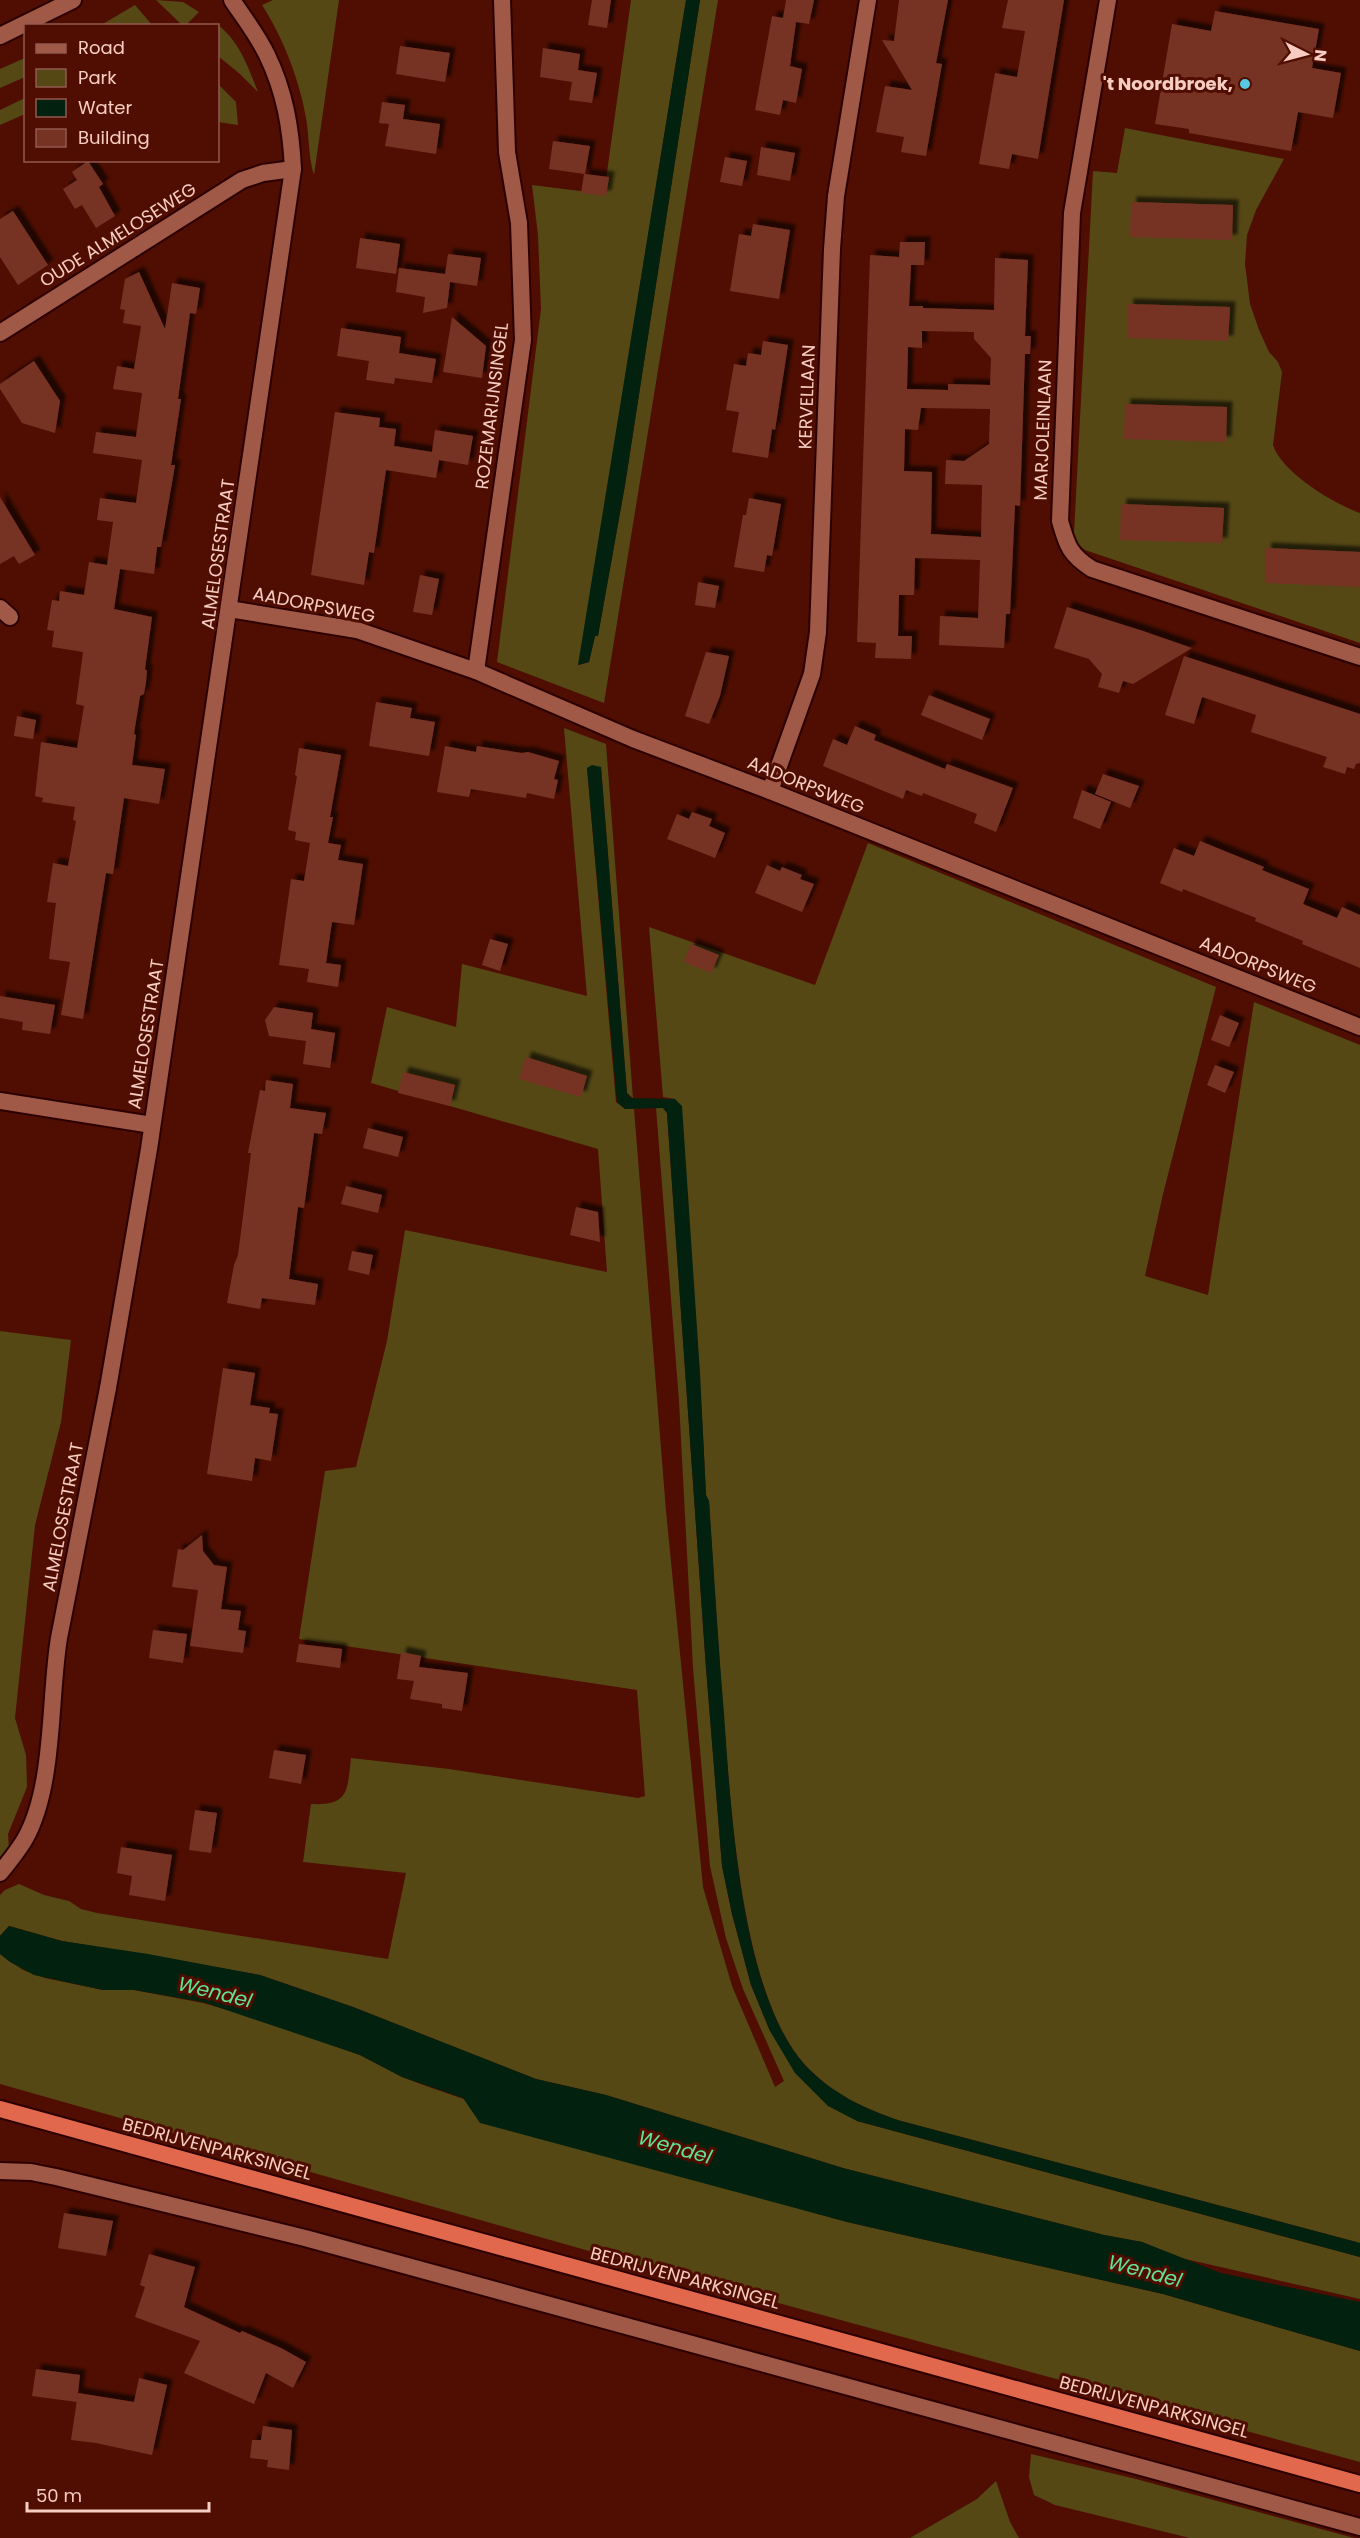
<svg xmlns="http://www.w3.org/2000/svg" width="1360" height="2538" viewBox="0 0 1360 2538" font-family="Poppins,sans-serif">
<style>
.green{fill:#554815}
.water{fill:#02210f}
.building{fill:#763324;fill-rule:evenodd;filter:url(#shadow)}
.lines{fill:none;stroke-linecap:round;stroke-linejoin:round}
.minor-casing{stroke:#2c0000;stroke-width:20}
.tertiary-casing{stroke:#2c0000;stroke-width:20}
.trunk-casing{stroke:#2c0000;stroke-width:20}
.minor{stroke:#a05947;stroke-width:16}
.tertiary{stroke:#a05947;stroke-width:16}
.trunk{stroke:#e1684c;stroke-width:16}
.poi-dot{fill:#57c9e2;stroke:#4f0e01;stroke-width:2}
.labels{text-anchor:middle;stroke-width:6;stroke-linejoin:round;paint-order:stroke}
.poi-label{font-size:18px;font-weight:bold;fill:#f7cdc3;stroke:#4f0e01;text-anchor:end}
.street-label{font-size:18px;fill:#f7cdc3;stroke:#4f0e01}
.water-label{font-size:20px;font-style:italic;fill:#61e295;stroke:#4f0e01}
</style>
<defs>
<filter id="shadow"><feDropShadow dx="5.5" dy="-5.5" stdDeviation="1.5" flood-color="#0009"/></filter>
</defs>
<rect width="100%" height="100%" fill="#4f0e01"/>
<g class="green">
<polygon points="156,0 183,2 199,12 186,25 182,25"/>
<path d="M 273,0 L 339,0 L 314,175 C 309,159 309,141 307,124 C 301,84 284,39 262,5 Z"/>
<polygon points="631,0 686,0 579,665 589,662 595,636 598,635 625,485 700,0 718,0 604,703 497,662 541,309 538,235 532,185 604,194"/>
<polygon points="135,5 152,25 101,25"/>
<path d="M 215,23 C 239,39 248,67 258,92 L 240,74 L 218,56 L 218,26 L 213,25 Z"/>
<polygon points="25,58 25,77 0,88 0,69"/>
<polygon points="218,84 236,102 238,125 218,122"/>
<polygon points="25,98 25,114 0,125 0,110"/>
<path d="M 1125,128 L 1284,159 L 1256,210 L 1247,235 L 1245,264 L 1250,304 L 1259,330 L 1269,352 L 1278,362 L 1282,372 L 1273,445 C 1281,472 1334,504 1360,513 L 1360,643 L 1085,550 L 1076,542 L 1074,533 L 1093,171 L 1117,173 Z"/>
<path d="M 564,728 L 606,744 L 633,1098 L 627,1093 L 601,767 L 587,768 L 616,1102 L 625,1109 L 634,1109 L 666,1511 L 703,1887 L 732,1986 L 775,2087 L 784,2081 L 743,1989 L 726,1938 L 710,1866 L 693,1668 L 679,1401 L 656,1108 L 663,1108 L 667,1113 L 706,1668 L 722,1866 L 732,1914 L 751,1985 L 770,2031 L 857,2121 L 1360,2257 L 1360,2299 L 1181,2258 L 1142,2242 L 1104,2235 L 843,2168 L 606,2095 L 536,2079 L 353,2007 L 260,1975 L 62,1941 L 9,1926 L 0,1936 L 0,1895 L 5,1890 L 19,1884 L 44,1895 L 69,1901 L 81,1909 L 97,1913 L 388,1959 L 406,1873 L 303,1862 L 311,1804 C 350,1806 347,1790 351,1758 L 449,1769 L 638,1798 L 645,1796 L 637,1690 L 299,1639 L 325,1471 L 356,1467 L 387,1341 L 405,1230 L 607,1272 L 598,1149 L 371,1083 L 387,1007 L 456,1027 L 462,964 L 587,996 Z"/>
<path d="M 868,843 L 1216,987 L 1163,1194 L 1145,1276 L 1208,1295 L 1254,1002 L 1360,1045 L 1360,2243 L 901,2121 C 864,2109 831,2093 804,2064 C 740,1990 731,1805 723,1709 C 718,1640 713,1570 709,1501 L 706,1495 C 700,1362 690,1231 675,1099 L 663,1097 L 649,927 L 815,985 Z"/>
<polygon points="0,1331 71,1340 61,1422 35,1525 15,1718 26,1755 27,1787 8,1834 9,1848 0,1858"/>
<polygon points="0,1954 23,1970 45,1978 103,1990 134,1990 203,2003 249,2016 360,2055 402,2077 426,2086 705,2182 847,2222 1163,2294 1360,2351 1360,2462 628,2262 0,2084"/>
<polygon points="1031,2454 1136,2479 1354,2538 1190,2538 1055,2505 1034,2495 1029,2477"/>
<polygon points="996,2481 1010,2522 1019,2538 910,2538 977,2499"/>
</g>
<g class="water">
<polygon points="686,0 700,0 625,485 598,636 595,636 589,662 578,665"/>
<path d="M 592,765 L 601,767 L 627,1093 L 631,1098 L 675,1099 L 682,1106 L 700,1373 L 706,1495 L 709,1501 C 714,1572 718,1643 724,1714 C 731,1809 740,1991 804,2064 C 831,2093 864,2109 901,2121 L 1360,2243 L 1360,2257 L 857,2121 L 828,2106 L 795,2073 L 770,2031 L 751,1985 L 732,1914 L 722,1866 L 706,1668 L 667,1113 L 663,1108 L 625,1109 L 617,1102 L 587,768 Z"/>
<polygon points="9,1926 62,1941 148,1954 260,1975 353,2007 536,2079 606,2095 843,2168 1104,2235 1142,2242 1221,2273 1360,2302 1360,2351 1163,2294 847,2222 480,2123 463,2098 402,2077 360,2055 203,2002 134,1990 103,1990 34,1975 10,1962 0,1954 0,1936"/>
</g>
<g class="building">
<polygon points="592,0 611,0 607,28 588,25"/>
<polygon points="786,0 814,0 809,24 796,22 790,66 802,69 796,103 783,100 780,115 755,110 772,16 783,18"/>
<polygon points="899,0 948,0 936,63 942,64 926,156 901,152 904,137 876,132 885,86 912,90 882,40 894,41"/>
<polygon points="1008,0 1064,0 1038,159 1012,154 1009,169 979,164 995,73 1017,77 1025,31 1002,28"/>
<polygon points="1215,11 1319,29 1312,68 1341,73 1333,118 1298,112 1291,151 1189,133 1189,129 1155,124 1172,24 1211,31"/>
<polygon points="400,46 450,53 445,82 396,74"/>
<polygon points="543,48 580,54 578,70 597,73 592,103 569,100 572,82 540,77"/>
<polygon points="382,102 405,105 403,119 440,124 436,154 385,146 389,124 379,123"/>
<polygon points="553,141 590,146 585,174 609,177 606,196 581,193 584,174 549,169"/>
<polygon points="761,147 795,153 790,181 757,175"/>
<polygon points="725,157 747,161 742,186 720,182"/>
<polygon points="88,161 103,184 99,187 115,216 96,228 82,205 75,209 63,189 77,180 72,172"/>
<polygon points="1131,202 1233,205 1232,240 1130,237"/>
<polygon points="13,211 48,265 18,285 0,257 0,219"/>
<polygon points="753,224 790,230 779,299 730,291 739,234 751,236"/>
<polygon points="360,238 400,244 396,274 356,268"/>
<path d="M 900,242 L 925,242 L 924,265 L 911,265 L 910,285 L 909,306 L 923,306 L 923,308 L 994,310 L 995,258 L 1028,260 L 1025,336 L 1031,336 L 1030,354 L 1025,354 L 1020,506 L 1015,505 L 1010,614 L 1006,614 L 1004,648 L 939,645 L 940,616 L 978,618 L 980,560 L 915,558 L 914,595 L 899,595 L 898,636 L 912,636 L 911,659 L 875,658 L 876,643 L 857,642 L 870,255 L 899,257 ZM 922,331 L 974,332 L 974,339 L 991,358 L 990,385 L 948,384 L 948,390 L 907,389 L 908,347 L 922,348 ZM 921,408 L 990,409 L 989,444 L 964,461 L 946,460 L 945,484 L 982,485 L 981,537 L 931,534 L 932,472 L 904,471 L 905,429 L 918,430 Z"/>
<polygon points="448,254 481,258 477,286 450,282 447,308 423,313 425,297 396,292 399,268 445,274"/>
<polygon points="139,272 165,329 172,283 200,288 196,314 190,313 178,399 181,399 171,465 175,465 161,547 157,547 154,574 120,569 114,609 152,617 145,669 147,671 146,682 144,694 140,696 134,734 136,735 132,765 165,769 159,804 124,798 113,874 106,873 83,1019 61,1015 70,962 49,959 56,903 47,902 53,863 68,866 76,821 73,820 75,807 42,802 43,798 35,796 41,742 77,748 84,706 76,704 83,652 52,647 54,631 47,630 52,600 59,601 60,591 84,595 89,562 107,565 113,522 97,520 100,498 136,503 142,460 93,453 96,432 136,437 142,393 113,389 117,366 134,369 141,326 123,323 125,310 120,309 125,279"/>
<polygon points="1128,304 1230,307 1228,341 1127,338"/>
<polygon points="452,317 486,346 482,378 443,372"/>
<polygon points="341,328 401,337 399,353 436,359 432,383 395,378 394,384 366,380 369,361 337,356"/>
<polygon points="763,341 788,345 775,430 772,429 768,458 732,452 739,412 726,410 734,364 746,366 748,353 761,355"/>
<polygon points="34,361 60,401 55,433 22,423 0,389 0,384"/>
<polygon points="1125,404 1227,407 1226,442 1124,439"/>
<polygon points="335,412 380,418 379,427 396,429 394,446 432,452 435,430 473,436 468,465 439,460 436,478 386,470 374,553 369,552 364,585 311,575"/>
<polygon points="0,497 35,555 19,564 14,556 0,564"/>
<polygon points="749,498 781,504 772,556 767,555 764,572 734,567 743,515 746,515"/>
<polygon points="1121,504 1224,508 1222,543 1120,540"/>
<polygon points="1266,548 1360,552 1360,587 1265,583"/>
<polygon points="420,575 439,579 432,615 413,612"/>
<polygon points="698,582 719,586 715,608 695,605"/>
<polygon points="1067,607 1143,631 1192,648 1133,684 1123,681 1119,693 1098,687 1102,674 1089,659 1054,648"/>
<polygon points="706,652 729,656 720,696 709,724 685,716"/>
<polygon points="1184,656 1360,714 1360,763 1356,764 1354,769 1347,767 1345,774 1323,767 1327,757 1251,732 1256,715 1202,697 1194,724 1165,715"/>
<polygon points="929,695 990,719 982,740 921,715"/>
<polygon points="376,702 412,708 410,718 435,722 429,756 369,746"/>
<polygon points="17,716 36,720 33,739 14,736"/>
<polygon points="855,726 876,735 874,740 945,769 947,764 1013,788 996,832 974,823 977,814 923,793 922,796 906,790 903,799 823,766 833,739 847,745"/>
<polygon points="445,746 476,752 477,746 522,753 528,752 559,761 554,779 558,780 554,799 527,793 526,798 471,789 469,797 437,792"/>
<polygon points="299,748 341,755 330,817 333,817 328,843 341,845 338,860 363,864 354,925 332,922 326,963 341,965 338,987 307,982 309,969 279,965 291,879 304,881 310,843 295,840 296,832 288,830 297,776 295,775"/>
<polygon points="1103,774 1139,786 1130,808 1095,794"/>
<polygon points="1082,790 1111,802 1100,829 1073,818"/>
<polygon points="692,812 712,819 709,826 725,833 715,858 667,839 677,814 689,819"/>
<polygon points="1200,841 1264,867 1262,870 1309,889 1303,904 1337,918 1342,907 1360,915 1360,968 1302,944 1303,941 1255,921 1256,918 1183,889 1182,892 1160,883 1174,848 1194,856"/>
<polygon points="767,865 780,871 782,867 802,875 800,879 814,884 802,912 755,893"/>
<polygon points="490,939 508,944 500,971 482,965"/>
<polygon points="691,944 719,955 711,973 684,962"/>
<polygon points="0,996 55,1005 50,1034 22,1030 23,1022 0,1018"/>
<polygon points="274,1007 313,1013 311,1029 335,1033 330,1068 303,1064 306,1041 269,1036 265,1020"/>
<polygon points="1220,1015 1239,1023 1229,1047 1211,1040"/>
<polygon points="526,1057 587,1076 581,1097 519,1079"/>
<polygon points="1215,1065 1234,1072 1225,1093 1207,1085"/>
<polygon points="403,1072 455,1085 450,1106 398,1093"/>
<polygon points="266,1080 293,1084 290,1108 326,1113 322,1134 314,1133 304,1208 298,1207 289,1279 318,1284 315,1305 262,1298 260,1309 227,1303 234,1265 238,1255 251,1153 248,1153 260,1090 265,1091"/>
<polygon points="368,1128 403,1137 398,1157 363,1148"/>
<polygon points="346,1186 382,1195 378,1213 341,1204"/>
<polygon points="576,1207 598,1212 600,1242 570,1235"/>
<polygon points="352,1251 373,1255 369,1275 348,1270"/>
<polygon points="223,1368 255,1373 250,1405 270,1408 269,1413 278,1414 271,1461 255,1458 252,1481 207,1474"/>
<polygon points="202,1535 203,1551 214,1565 227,1567 221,1609 241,1611 238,1630 246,1631 243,1653 190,1646 198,1590 172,1587 178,1549 183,1550"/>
<polygon points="153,1630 187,1634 183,1663 149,1658"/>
<polygon points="299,1644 342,1649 340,1668 296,1662"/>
<polygon points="401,1652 421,1656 419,1667 468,1673 462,1711 442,1708 442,1704 410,1699 414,1681 397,1679"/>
<polygon points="274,1750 306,1755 301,1784 269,1778"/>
<polygon points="195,1810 217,1813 211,1853 189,1850"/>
<polygon points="121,1847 172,1855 165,1901 129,1895 132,1876 117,1873"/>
<polygon points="64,2213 113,2221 106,2256 58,2248"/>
<polygon points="149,2254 195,2267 184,2307 240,2333 242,2331 281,2348 306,2362 293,2388 266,2373 254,2404 184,2373 200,2341 135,2317 145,2287 140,2285"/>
<polygon points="36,2369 80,2375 77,2402 32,2396"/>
<polygon points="139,2378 167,2385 152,2455 96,2443 71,2440 78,2393 134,2402"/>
<polygon points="263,2426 292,2430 289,2470 267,2467 268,2460 250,2458 252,2440 261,2440"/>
</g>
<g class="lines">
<defs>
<g id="minor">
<path d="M 1108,0 L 1072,213 L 1060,521 C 1067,546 1070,555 1092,569 L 1360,657"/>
<polyline points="0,333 242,180 263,173 293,169"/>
<polyline points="0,608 10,617"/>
<polyline points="229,609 357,630 476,671 633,739 770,791 1360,1027"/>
<polyline points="476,671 523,340 519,223 507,152 502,0"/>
<polyline points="770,791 812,674 818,632 832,249 836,196 868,0"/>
<polyline points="0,1101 152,1125"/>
<path d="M 0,1873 C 9,1862 18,1851 25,1839 C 55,1786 49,1698 59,1638 L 108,1388 L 149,1149 L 293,169 C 291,129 285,92 267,55 C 258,36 244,18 232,0"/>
<polyline points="0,2171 31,2172 56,2177 305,2238 1360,2527"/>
</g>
<polyline id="tertiary" points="0,36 73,0"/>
<polyline id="trunk" points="0,2109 1360,2484"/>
</defs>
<use href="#minor" class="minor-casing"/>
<use href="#tertiary" class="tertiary-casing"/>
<use href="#trunk" class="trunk-casing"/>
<use href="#minor" class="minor"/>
<use href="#tertiary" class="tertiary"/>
<use href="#trunk" class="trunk"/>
</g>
<circle class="poi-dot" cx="1245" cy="84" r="6"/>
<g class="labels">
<g class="poi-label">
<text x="1233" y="90">'t Noordbroek,</text>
</g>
<g class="street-label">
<text transform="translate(118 235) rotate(-32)" y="6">OUDE ALMELOSEWEG</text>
<text transform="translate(807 397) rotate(-88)" y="6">KERVELLAAN</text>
<text transform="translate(492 406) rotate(-83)" y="6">ROZEMARIJNSINGEL</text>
<text transform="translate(1043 430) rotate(-88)" y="6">MARJOLEINLAAN</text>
<text transform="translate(218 554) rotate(-82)" y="6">ALMELOSESTRAAT</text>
<text transform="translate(314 605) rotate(11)" y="6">AADORPSWEG</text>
<text transform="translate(806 785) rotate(22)" y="6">AADORPSWEG</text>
<text transform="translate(1258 965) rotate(22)" y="6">AADORPSWEG</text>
<text transform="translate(146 1034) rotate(-81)" y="6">ALMELOSESTRAAT</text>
<text transform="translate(63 1517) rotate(-79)" y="6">ALMELOSESTRAAT</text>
<text transform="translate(217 2149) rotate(15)" y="6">BEDRIJVENPARKSINGEL</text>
<text transform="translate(685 2278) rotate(15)" y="6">BEDRIJVENPARKSINGEL</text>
<text transform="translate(1154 2407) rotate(15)" y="6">BEDRIJVENPARKSINGEL</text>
</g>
<g class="water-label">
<text transform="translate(215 1992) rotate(14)" y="7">Wendel</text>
<text transform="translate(675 2147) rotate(16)" y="7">Wendel</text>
<text transform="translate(1145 2271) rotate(15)" y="7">Wendel</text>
</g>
</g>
<rect x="24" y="24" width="195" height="138" fill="#4f0e01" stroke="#925a4f" stroke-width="1.5"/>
<rect x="36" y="44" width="30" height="9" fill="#a05947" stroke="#925a4f" stroke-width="1.5"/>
<text x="78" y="54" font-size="18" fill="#f7cdc3">Road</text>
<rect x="36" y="69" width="30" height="18" fill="#554815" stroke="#925a4f" stroke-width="1.5"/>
<text x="78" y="84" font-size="18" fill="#f7cdc3">Park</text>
<rect x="36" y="99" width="30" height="18" fill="#02210f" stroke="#925a4f" stroke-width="1.5"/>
<text x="78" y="114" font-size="18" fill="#f7cdc3">Water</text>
<rect x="36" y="129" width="30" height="18" fill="#763324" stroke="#925a4f" stroke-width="1.5"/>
<text x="78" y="144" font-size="18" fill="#f7cdc3">Building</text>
<g transform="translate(1306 54) rotate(96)" stroke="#4f0e01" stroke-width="4.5" paint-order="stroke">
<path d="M0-4.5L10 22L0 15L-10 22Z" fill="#f7cdc3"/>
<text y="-9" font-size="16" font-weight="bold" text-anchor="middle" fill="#f7cdc3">N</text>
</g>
<path d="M27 2502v9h182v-9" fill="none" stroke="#f7cdc3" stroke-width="3"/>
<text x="36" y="2502" font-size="18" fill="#f7cdc3" stroke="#4f0e01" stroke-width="4.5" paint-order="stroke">50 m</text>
</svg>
